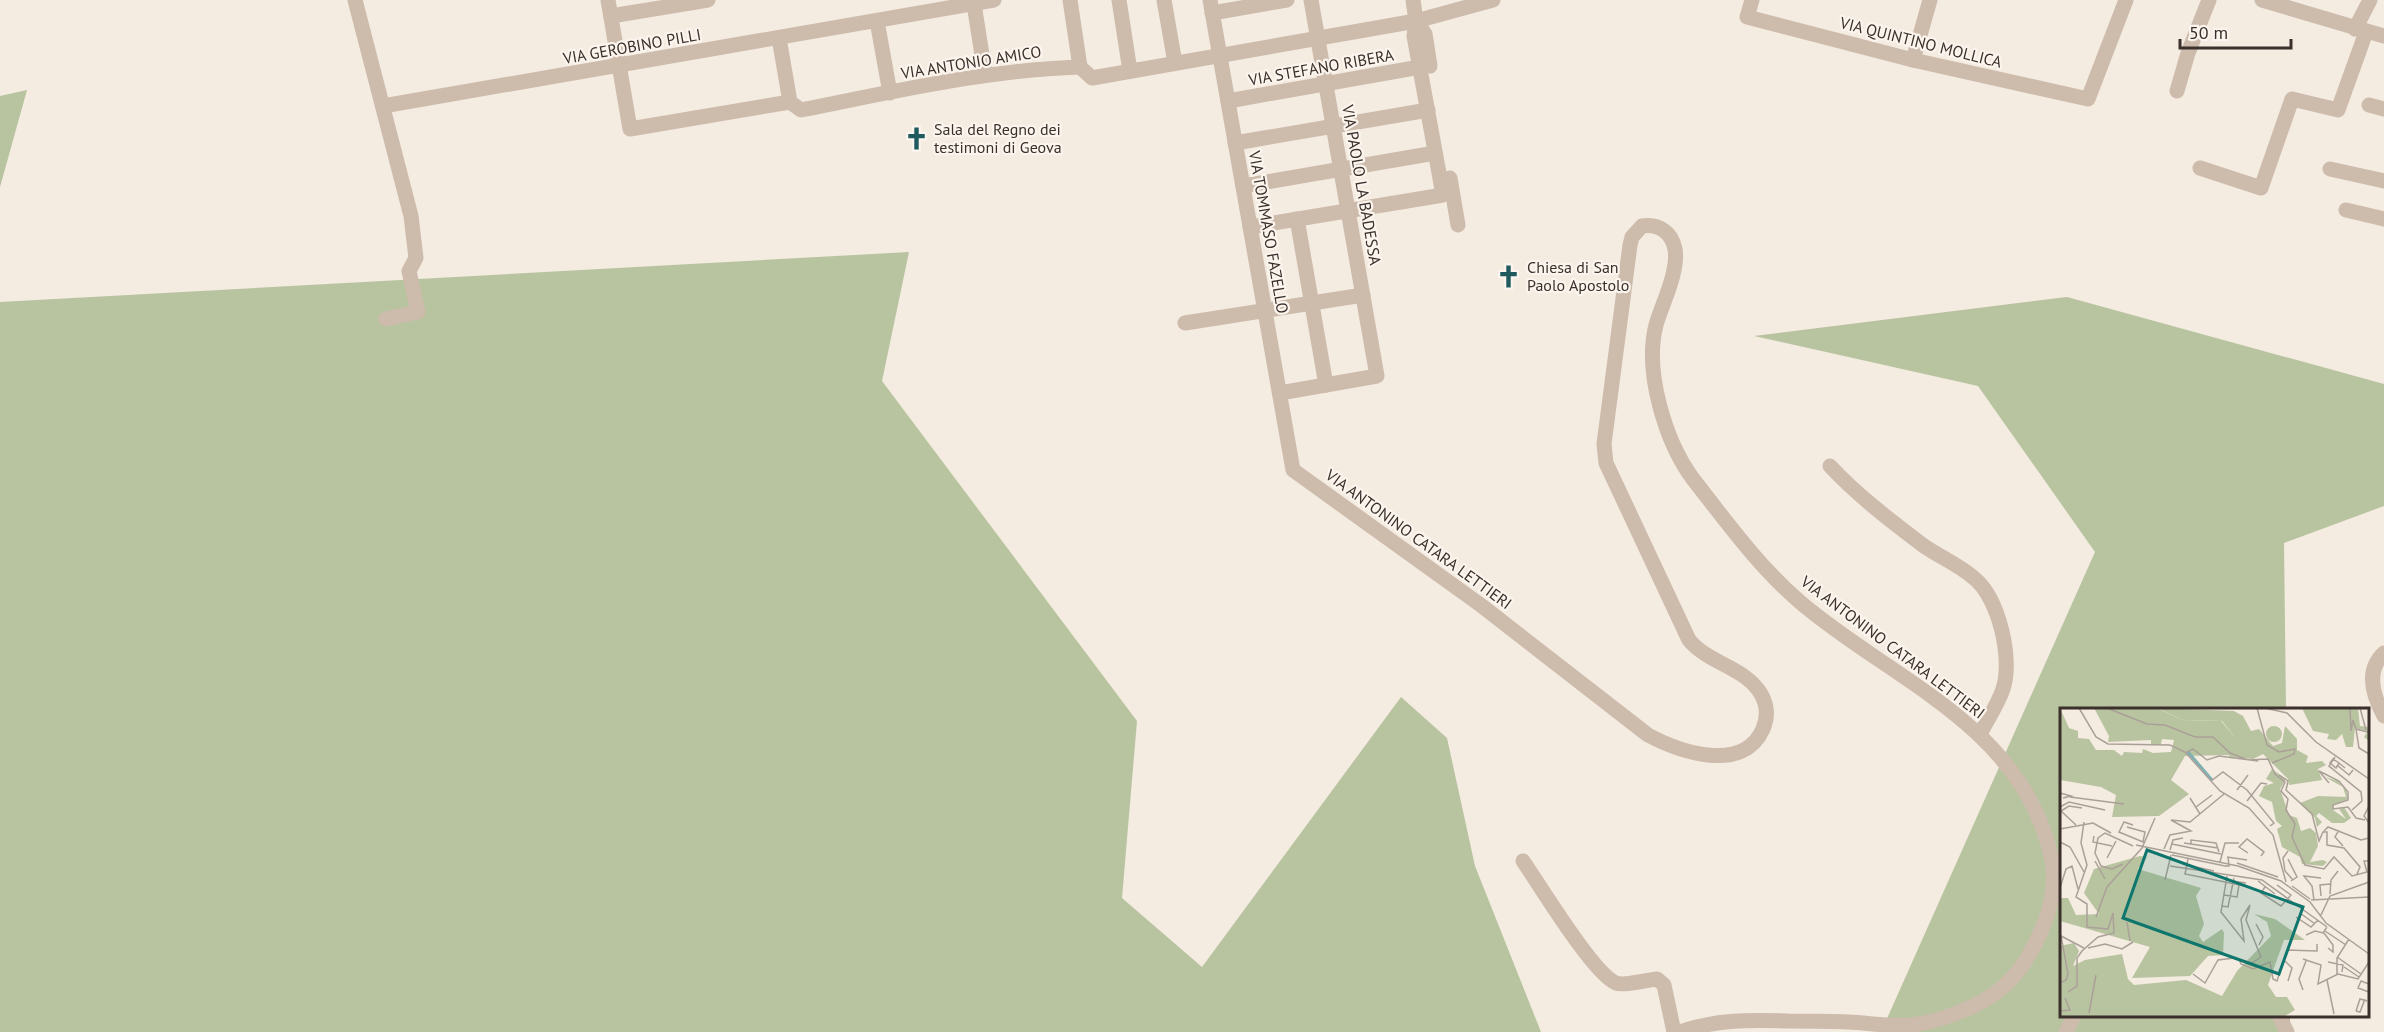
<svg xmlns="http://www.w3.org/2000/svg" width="2384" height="1032" viewBox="0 0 2384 1032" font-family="'PT Sans',sans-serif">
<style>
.grass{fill:#b8c4a0}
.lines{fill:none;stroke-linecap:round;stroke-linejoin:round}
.minor{stroke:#cdbbac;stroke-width:15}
.labels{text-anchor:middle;stroke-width:4.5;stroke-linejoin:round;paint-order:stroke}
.street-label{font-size:16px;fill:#3b302b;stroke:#fbf5ee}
.poi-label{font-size:16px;fill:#3b302b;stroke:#fbf5ee;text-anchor:start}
.inset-river{fill:none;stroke:#7fb0b2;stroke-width:3}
.inset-road{fill:none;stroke:#aaa098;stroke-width:1.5}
.view{fill:#0f766e;fill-opacity:0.15;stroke:#0f766e;stroke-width:3}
.inset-edge{fill:none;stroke:#3b302b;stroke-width:3}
</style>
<rect width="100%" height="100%" fill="#f4ebe1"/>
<g class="grass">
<polygon points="27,90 0,187 0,96"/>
<polygon points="909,252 882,381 1137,721 1122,898 1202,967 1401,697 1447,738 1475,866 1541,1032 0,1032 0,302"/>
<polygon points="2067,297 2384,384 2384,506 2284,543 2286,709 2062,710 2062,1016 2290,1016 2290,1032 1881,1032 2095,552 1978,386 1754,336"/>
</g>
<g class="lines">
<g class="minor">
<polyline points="355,0 411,216 416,258 409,271 418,312 386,319"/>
<path d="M 608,0 L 630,129 L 790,102 L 801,110 C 893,92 985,70 1080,67 L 1092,78 L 1416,21 L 1493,0"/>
<polyline points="1070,0 1080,67"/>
<polyline points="1119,0 1130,71"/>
<polyline points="1164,0 1175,63"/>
<path d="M 1210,0 L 1293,470 L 1482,606 L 1648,735 C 1680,752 1743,774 1763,729 C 1768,717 1768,706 1761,694 C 1745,667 1709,664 1689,640 L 1606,463 L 1604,444 L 1630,245 L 1632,237 L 1642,226 C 1659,223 1672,233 1675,249 C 1679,271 1662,304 1656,325 C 1644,371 1665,441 1693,479 C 1726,521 1759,567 1800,602 C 1884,674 2003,718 2043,829 C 2056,864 2058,888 2044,924 C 2029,962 2008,992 1969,1008 C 1953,1015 1936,1021 1919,1024 C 1896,1028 1872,1023 1848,1022 C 1829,1021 1809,1021 1789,1021 C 1751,1020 1717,1019 1680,1032"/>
<polyline points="1752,0 1747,17 1913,60 2088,99 2126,0"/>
<polyline points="2262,0 2384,36"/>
<polyline points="974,4 985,74"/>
<polyline points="1212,13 1287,0"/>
<polyline points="611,16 708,0"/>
<polyline points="877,21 890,93"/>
<polyline points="1416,21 1425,34 1430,66"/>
<polyline points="2355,29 2370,0"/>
<polyline points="779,38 790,102"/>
<polyline points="1913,60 1930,0"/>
<polyline points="2177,91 2188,53 2209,0"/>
<polyline points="1228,101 1420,67"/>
<polyline points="2369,105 2384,109"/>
<polyline points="383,106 994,0"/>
<polyline points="1235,143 1428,110"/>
<polyline points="2200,168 2261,188 2292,99 2338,110 2366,32"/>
<polyline points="2330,169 2384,181"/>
<polyline points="1450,178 1458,225"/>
<polyline points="1243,186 1435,153"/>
<polyline points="2346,210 2384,219"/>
<polyline points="1297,219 1326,385"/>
<polyline points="1250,227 1443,195 1414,36 1416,21 1413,0"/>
<polyline points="1185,323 1363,295"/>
<polyline points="1280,393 1377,376 1311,0"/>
<path d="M 1830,466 C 1858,496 1891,521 1924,546 C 1940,557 1959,565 1974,578 C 1999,598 2013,659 2003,689 C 1998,704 1988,719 1980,734"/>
<path d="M 2384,653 C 2365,671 2373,696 2384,716"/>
<path d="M 1523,861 C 1539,884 1594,975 1616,983 C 1623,986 1647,980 1657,979 L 1664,985 L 1674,1032"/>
<polyline points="2279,1016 2287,1032"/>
<polyline points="2066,1032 2074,1016"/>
</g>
</g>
<defs>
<symbol id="church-bare" viewBox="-9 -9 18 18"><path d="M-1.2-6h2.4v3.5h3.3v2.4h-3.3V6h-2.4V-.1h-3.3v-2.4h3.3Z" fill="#1f5a5e" stroke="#fbf5ee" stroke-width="2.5" paint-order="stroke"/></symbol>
</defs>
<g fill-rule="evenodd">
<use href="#church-bare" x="900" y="122" width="33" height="33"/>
<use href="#church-bare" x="1492" y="260" width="33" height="33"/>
</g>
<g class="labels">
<g class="street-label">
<text transform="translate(1921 42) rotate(14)" y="6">VIA QUINTINO MOLLICA</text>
<text transform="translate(632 46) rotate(-10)" y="6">VIA GEROBINO PILLI</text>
<text transform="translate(971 62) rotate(-9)" y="6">VIA ANTONIO AMICO</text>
<text transform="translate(1321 67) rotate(-10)" y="6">VIA STEFANO RIBERA</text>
<text transform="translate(1362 185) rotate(80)" y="6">VIA PAOLO LA BADESSA</text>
<text transform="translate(1269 232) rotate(80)" y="6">VIA TOMMASO FAZELLO</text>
<text transform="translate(1419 539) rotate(36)" y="6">VIA ANTONINO CATARA LETTIERI</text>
<text transform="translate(1893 647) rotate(37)" y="6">VIA ANTONINO CATARA LETTIERI</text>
</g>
<g class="poi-label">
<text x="934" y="135">Sala del Regno dei<tspan x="934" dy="18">testimoni di Geova</tspan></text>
<text x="1527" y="273">Chiesa di San<tspan x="1527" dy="18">Paolo Apostolo</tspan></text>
</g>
</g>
<g transform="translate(2060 708)">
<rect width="309" height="309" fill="#f4ebe1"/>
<path d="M 0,0 L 9,20 L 18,23 L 18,30 L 29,31 L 36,42 L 54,42 L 62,48 L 64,44 L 82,45 L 83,41 L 93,45 L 111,44 L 114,32 L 102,31 L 101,36 L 91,36 L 91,32 L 48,34 L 49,28 L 34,0 L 96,0 L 123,12 L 161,13 L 174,28 L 174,38 L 170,47 L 125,48 L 111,72 L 129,86 L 99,108 L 52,109 L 56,87 L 41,79 L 0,72 ZM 242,0 L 298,0 L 300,18 L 309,19 L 309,33 L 304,29 L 308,23 L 295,20 L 293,39 L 286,39 L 282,26 L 276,32 L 267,31 L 269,26 L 253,23 ZM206 26a8 8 0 1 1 16 0a8 8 0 1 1-16 0ZM 212,61 L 226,71 L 220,81 L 229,107 L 237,110 L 241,123 L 250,120 L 256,125 L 258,138 L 250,154 L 263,152 L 267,154 L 263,158 L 242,156 L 240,149 L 222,139 L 217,121 L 222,118 L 216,113 L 212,94 L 199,88 L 204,78 L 214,75 L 206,71 ZM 265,69 L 278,73 L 286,81 L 288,91 L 273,97 L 273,102 L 286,111 L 279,101 L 284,99 L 291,110 L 284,115 L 272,115 L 259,105 L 256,108 L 262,114 L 257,119 L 255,110 L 240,95 L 258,88 L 286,89 L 283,79 ZM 80,148 L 87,149 L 78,161 L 141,180 L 136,188 L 144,216 L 139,228 L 143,234 L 162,221 L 164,225 L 163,247 L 148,248 L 130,268 L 72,270 L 90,239 L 0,213 L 0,190 L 8,190 L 16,207 L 39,206 L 24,185 L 34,161 ZM 194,206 L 215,211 L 245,232 L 224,232 L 208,277 L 216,289 L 227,289 L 235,302 L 223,309 L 0,309 L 0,238 L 14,235 L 19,243 L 13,258 L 25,252 L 62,246 L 68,271 L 74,277 L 126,272 L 162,288 L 177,263 L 211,228 L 207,214 Z" fill="#b8c4a0"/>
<path d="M 97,0 L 174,3 L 183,8 L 191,23 L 199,21 L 213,38 L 222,35 L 225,18 L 237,31 L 237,42 L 248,48 L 246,55 L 262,53 L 266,57 L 258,61 L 262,72 L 229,77 L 228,71 L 203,46 L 193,51 L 169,49 L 174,28 L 162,13 L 123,12 Z" fill="#b8c4a0"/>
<path class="inset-river" d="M 128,44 L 152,72"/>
<path class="inset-road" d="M 19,0 L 36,29 L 48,36 L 110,37 L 125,44 L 160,83 L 189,100 L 213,127 L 226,174M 47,0 L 87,16 L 105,17 L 135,29 L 153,29 L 170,45 L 188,52 L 208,51 L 215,66 L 225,74 L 221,83 L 228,91 L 226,102 L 235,116 L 232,129 L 245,157 L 264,161 L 274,149 L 292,168 L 307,164 L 304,153 L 309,153M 197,0 L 207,37 L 219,44 L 235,41 L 234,46 L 212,55M 205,0 L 227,5 L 256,34 L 309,71M 290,0 L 291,23 L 293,12 L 296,21 L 308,24 L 309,17M 300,0 L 306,22M 296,21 L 299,40 L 309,46M 125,45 L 133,41 L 147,52 L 159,48 L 198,53M 275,49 L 269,58 L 301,84 L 302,93 L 292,102M 279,55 L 276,60 L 270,55 L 273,51 L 279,55 L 285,60M 277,57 L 289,67 L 293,62M 219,67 L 228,73 L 226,82 L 252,106 L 259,133 L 263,124 L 267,124 L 267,137 L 284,140 L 300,159 L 297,166M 151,73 L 163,64 L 187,82 L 214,115 L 210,118M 269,75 L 259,63 L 279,73 L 288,84 L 288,92 L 273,97 L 273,101 L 288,99 L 296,110 L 305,112M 177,82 L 188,67M 0,85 L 11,88 L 3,90M 10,89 L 64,96M 130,90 L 140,106M 187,93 L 201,75 L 207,76M 309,98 L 304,108 L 309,115M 0,99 L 9,94 L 45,102M 136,99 L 152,87M 0,102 L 16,117M 1,103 L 9,98 L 22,100M 67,119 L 85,124 L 83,134 L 59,124 L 64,114 L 73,117M 0,121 L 33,115 L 51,125M 279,122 L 275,129 L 283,138M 264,123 L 268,119 L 301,132 L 309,130M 34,128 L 33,134 L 52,138M 0,134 L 10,139 L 24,164M 124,135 L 158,140M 112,136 L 161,146M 131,136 L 131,132 L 156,135 L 159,144M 76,137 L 178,158 L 221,173 L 250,194 L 266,215 L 309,246M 104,141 L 110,127 L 131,123 L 111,112 L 130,114 L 164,86M 110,142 L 113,132 L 123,130M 228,143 L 223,150 L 225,163 L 233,172M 188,145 L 179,139 L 187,131 L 204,144 L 201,148M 112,147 L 165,158 L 169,158 L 168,149M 167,149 L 187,152M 47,150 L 56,133M 128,151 L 125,166 L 185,178M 228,151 L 237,169 L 231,173M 35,153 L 45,171M 160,154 L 165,135 L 179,135M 177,155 L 218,169M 63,156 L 52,161 L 41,158 L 35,145 L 38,130 L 45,125 L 73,138M 127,157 L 154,163M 110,158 L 202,172 L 267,219M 105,172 L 111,147M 166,172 L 186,175M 198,173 L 215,186M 232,178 L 250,191M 205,179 L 201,185 L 221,198 L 231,187 L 217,177M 0,180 L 6,161 L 12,158 L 18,181M 270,186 L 271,172 L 278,163M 164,187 L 177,189 L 179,177M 261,188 L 260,177 L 270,176M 251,192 L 309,189M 254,192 L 252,178 L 244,168 L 261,170M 162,198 L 168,199 L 174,170M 240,205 L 255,216M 261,207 L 270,188 L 309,174M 36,209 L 47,179 L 82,140 L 95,110M 236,209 L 251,219 L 258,212M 67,214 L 70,233M 196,216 L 203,229 L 199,237M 265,223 L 286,237M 264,225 L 273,237 L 273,244 L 268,240M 246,227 L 255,223 L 263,225 L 267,219M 28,240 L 45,236 L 62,241 L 73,234M 277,249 L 301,266M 179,251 L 181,256 L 193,261 L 210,254 L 213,271 L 217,273 L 227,242 L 257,243 L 257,236M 243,251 L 261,257 L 258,276 L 278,266 L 298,271 L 309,254M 225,253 L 232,260 L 228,273M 268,254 L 283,257 L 282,264M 284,259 L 299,269M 133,266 L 145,275 L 158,252 L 174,250 L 192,255 L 201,249 L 186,212 L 190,197 L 181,211 L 184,233 L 161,204 L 167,168M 277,266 L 277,250 L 289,231M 267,272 L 274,306M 0,275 L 6,272 L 8,266 L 1,228 L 24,240M 309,276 L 301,273 L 298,280 L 309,284M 243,282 L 239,271 L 246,253M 8,284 L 17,278 L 17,250 L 22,243 L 38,229 L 54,225 L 53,205 L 48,221 L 27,219 L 27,196 L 16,189 L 27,157 L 21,135 L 24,114M 0,303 L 10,302 L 5,290M 296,303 L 300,291 L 307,293M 296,303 L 300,304 L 305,291M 29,305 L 36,267M 241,309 L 293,309"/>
<path class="view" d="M 87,142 L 243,199 L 219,266 L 63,210 Z"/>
<rect width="309" height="309" class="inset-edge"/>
</g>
<path d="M2180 39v9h111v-9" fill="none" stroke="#3b302b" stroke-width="3"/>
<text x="2189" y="39" font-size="18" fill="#3b302b" stroke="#fbf5ee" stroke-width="4.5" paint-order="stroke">50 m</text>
</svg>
